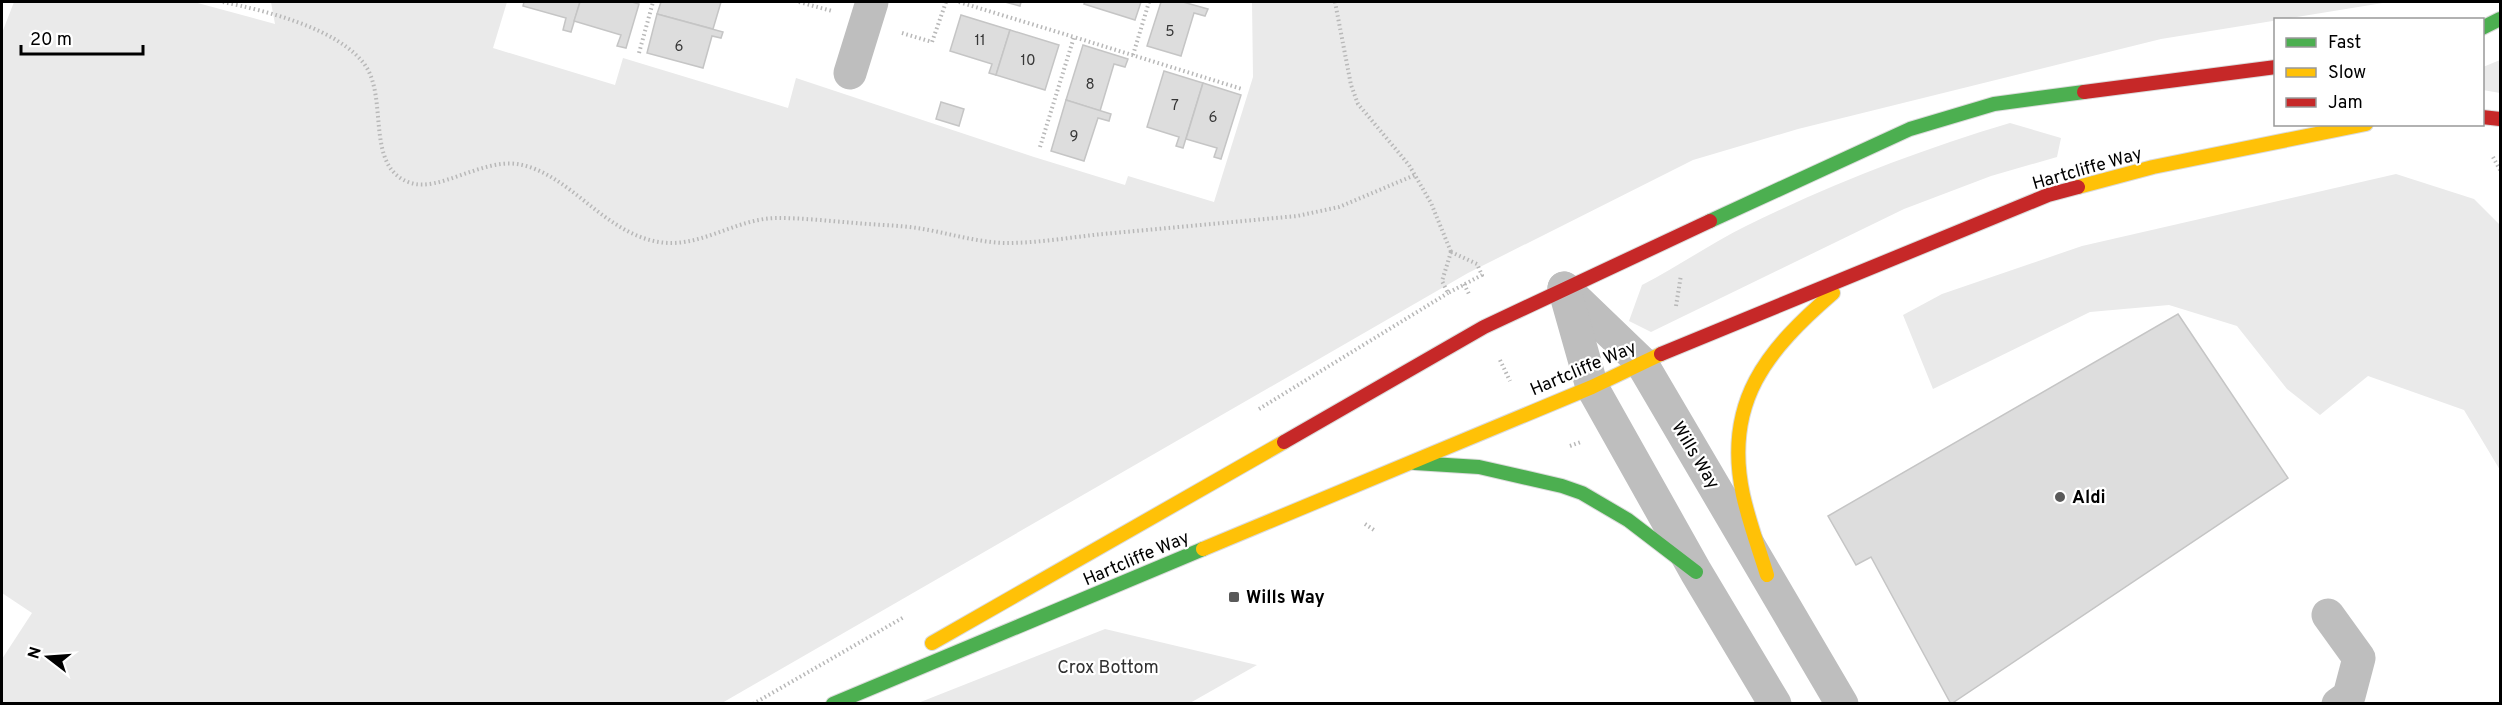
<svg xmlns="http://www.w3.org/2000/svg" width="2502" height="705" viewBox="0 0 2502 705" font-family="Overpass,sans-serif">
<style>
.green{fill:#eaeaea}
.building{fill:#ddd;stroke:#c5c5c5;stroke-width:1.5}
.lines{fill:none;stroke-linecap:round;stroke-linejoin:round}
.fast-casing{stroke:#dbdbdb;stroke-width:16}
.slow-casing{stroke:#dbdbdb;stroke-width:16}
.jam-casing{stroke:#dbdbdb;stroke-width:16}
.path{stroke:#b8b8b8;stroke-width:4;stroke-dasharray:1.5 3;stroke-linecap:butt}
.street{stroke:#bebebe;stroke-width:33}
.fast{stroke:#4caf50;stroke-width:14}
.slow{stroke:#ffc107;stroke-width:14}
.jam{stroke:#c62828;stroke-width:14}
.poi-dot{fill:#595959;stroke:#fff;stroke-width:2}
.labels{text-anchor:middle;stroke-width:4.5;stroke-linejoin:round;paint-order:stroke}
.number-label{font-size:15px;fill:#373737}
.street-label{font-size:18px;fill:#000;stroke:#fff}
.poi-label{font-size:18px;font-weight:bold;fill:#000;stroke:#fff;text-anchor:start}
.park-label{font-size:18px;fill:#303030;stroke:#fff}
</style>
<rect width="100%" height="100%" fill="#fff"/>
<g class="green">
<polygon points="14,2 194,2 275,24 271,2 507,2 493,48 615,85 623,58 788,108 796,78 1034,157 1125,185 1128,176 1214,202 1253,77 1252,2 2389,2 2161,39 1798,129 1693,160 1468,273 722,703 2,704 2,659 32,613 2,593 2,33"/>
<polygon points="2500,60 2500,93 2483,90 2483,67"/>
<path d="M 2010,123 L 2061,138 L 2057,157 L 1991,176 L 1904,209 L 1651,332 L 1629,321 L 1642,285 C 1677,267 1710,244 1746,226 C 1831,184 1919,150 2010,123 Z"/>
<polygon points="2396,174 2474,199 2500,225 2500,470 2464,410 2368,376 2320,415 2287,389 2237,326 2169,305 2090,312 1933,389 1903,315 1942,294 2082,246"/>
<polygon points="1105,629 1257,665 1190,703 918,703"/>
</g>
<g class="building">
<polygon points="524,2 580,2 571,32 563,30 566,18 523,6"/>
<polygon points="580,2 632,2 639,4 626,48 617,46 621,35 574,21"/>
<polygon points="661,2 721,2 713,29 657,14"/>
<polygon points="1005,2 1021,2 1020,6"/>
<polygon points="1085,2 1141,2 1135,20 1084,4"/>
<polygon points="1161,2 1183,2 1208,9 1205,16 1194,13 1181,56 1147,46"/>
<polygon points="657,14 723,32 721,38 712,36 703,68 647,53"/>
<polygon points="961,15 1010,30 996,75 989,73 992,64 950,51"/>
<polygon points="1010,30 1059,45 1045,90 996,75"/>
<polygon points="1083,45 1128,59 1125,67 1114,64 1100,111 1066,100"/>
<polygon points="1164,71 1203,83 1183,148 1176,146 1179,137 1147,127"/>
<polygon points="1203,83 1241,95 1221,159 1214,157 1217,148 1186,139"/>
<polygon points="1066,100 1111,114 1109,121 1098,118 1084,161 1051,151"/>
<polygon points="941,102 964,109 959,126 936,119"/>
<polygon points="2178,314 2288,478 1951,704 1871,557 1856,565 1828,516"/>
</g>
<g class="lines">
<defs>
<g id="fast">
<polyline points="2482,28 2500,19"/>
<polyline points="1710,221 1910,129 1994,104 2084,92"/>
<polyline points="1415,463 1479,467 1562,486 1582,493 1628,520 1696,572"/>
<polyline points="833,704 1203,549"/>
</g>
<g id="slow">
<polyline points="2078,187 2153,167 2366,124"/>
<polyline points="1203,549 1592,387 1661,354"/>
<path d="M 1767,575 C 1759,549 1749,522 1743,495 C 1723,402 1767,350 1833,293"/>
<polyline points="932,643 1284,442"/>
</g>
<g id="jam">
<polyline points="2084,92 2276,67"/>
<polyline points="2482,117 2500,119"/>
<polyline points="1661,354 2048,195 2078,187"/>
<polyline points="1284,442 1484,327 1710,221"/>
</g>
</defs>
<use href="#fast" class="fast-casing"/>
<use href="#slow" class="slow-casing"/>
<use href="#jam" class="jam-casing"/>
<g class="path">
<path d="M 223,2 C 266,11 338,28 365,65 C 389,99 364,168 411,183 C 439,192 482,159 517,164 C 569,172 603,233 659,242 C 699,249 737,218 777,218 C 803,218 830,221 856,223 C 876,225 897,225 917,228 C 945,232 978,243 1007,243 C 1039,243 1072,237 1103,234 C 1168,228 1233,222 1297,216 L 1339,207 L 1415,175"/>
<polyline points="799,2 832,11"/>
<polyline points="959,2 1074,37"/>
<polyline points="1335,2 1351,85 1358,104 1409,165 1431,203 1451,252"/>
<polyline points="902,33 932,42 946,2"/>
<polyline points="639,53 653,2"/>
<polyline points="1133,55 1149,2"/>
<polyline points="1040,147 1074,37 1242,89"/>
<polyline points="2493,157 2500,170"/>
<polygon points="1451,252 1477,264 1482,275 1448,293 1442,281"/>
<polyline points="1464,284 1469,294"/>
<polyline points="1676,306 1681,275"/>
<polyline points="1500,360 1510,381"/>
<polyline points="1259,409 1448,293"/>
<polyline points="1570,446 1581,442"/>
<polyline points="1365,524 1374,530"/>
<polyline points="753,704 904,617"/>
</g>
<g class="street">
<polyline points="850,73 872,2"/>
<polyline points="1564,288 1641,362 1842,704"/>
<polyline points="1564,288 1592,387 1696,572 1775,704"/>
<polyline points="2328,615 2359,658 2349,696 2338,704"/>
</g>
<use href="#fast" class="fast"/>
<use href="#slow" class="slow"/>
<use href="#jam" class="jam"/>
</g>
<g class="poi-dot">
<circle cx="2060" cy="497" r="6"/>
<rect x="1228" y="591" width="12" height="12" rx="3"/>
</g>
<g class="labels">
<g class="number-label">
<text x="1170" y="36">5</text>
<text x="980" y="45">11</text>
<text x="679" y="51">6</text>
<text x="1028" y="65">10</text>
<text x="1090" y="89">8</text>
<text x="1175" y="110">7</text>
<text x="1213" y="122">6</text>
<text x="1074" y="141">9</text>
</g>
<g class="street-label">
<text transform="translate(2087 168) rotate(-16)" y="6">Hartcliffe Way</text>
<text transform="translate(1583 368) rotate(-23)" y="6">Hartcliffe Way</text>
<text transform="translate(1696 455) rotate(59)" y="6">Wills Way</text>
<text transform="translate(1136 558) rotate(-23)" y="6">Hartcliffe Way</text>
</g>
<g class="poi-label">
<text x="2072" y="503">Aldi</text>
<text x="1246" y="603">Wills Way</text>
</g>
<g class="park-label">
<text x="1108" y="673">Crox Bottom</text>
</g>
</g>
<rect width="2502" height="705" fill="none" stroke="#000000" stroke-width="6"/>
<rect x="2274" y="18" width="210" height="108" fill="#ffffff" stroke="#999999" stroke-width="1.5"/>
<rect x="2286" y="38" width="30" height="9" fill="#4caf50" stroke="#999999" stroke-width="1.5"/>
<text x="2328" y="48" font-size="18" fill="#000000">Fast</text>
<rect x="2286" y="68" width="30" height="9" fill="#ffc107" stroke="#999999" stroke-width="1.5"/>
<text x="2328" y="78" font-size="18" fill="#000000">Slow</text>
<rect x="2286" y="98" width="30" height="9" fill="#c62828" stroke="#999999" stroke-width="1.5"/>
<text x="2328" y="108" font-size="18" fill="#000000">Jam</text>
<g transform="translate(48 657) rotate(287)" stroke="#ffffff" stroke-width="4.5" paint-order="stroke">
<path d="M0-4.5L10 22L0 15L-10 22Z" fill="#000000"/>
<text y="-9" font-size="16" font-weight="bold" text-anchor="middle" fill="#000000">N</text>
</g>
<path d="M21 45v9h122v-9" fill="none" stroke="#000000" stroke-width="3"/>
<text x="30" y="45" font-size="18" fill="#000000" stroke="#ffffff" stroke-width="4.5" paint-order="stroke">20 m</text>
</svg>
